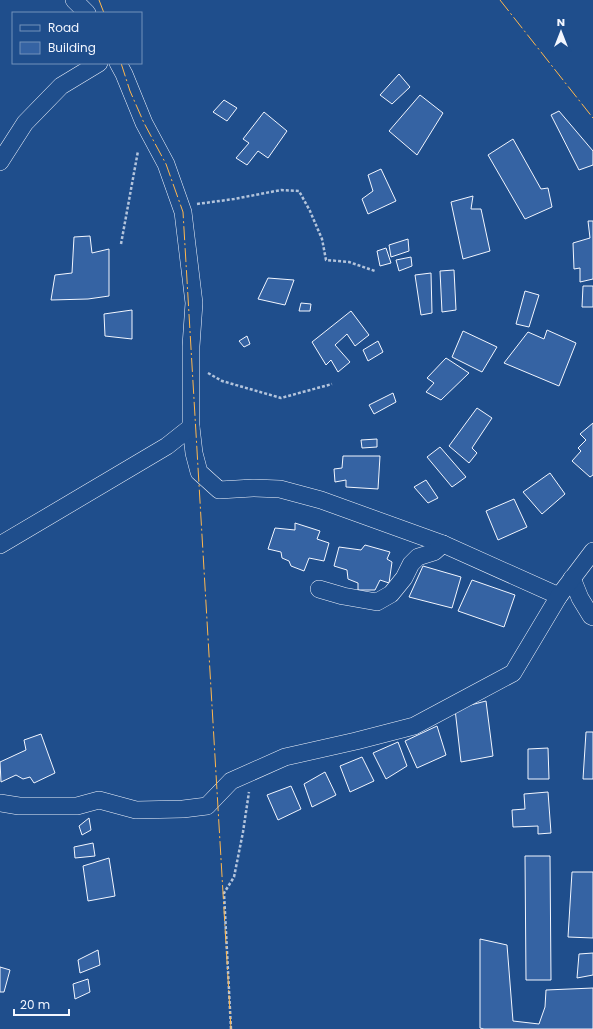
<svg xmlns="http://www.w3.org/2000/svg" width="593" height="1029" viewBox="0 0 593 1029" font-family="Poppins,sans-serif">
<style>
.building{fill:#3563a3;stroke:#f2f6ff}
.lines{fill:none;stroke-linecap:round;stroke-linejoin:round}
.minor-casing{stroke:#f2f6ff;stroke-width:18}
.path{stroke:#b3c4dc;stroke-width:2.5;stroke-dasharray:3 2;stroke-linecap:butt}
.minor{stroke:#1f4e8c;stroke-width:17}
.power{stroke:#ffb74d;stroke-width:1;stroke-dasharray:14 3 2 3;stroke-linecap:butt}
</style>
<rect width="100%" height="100%" fill="#1f4e8c"/>
<g class="building">
<polygon points="399,74 410,87 392,104 380,95"/>
<polygon points="420,95 443,113 417,155 389,131"/>
<polygon points="224,100 237,108 227,121 213,112"/>
<polygon points="559,111 593,151 593,165 579,170 551,115"/>
<polygon points="264,112 287,131 268,158 258,151 247,165 236,158 249,143 243,139"/>
<polygon points="513,139 541,189 548,188 552,207 525,219 488,155"/>
<polygon points="381,169 396,201 368,214 362,199 373,191 368,175"/>
<polygon points="473,196 471,209 481,209 490,251 463,259 451,202"/>
<polygon points="588,221 593,221 593,279 580,282 580,268 574,269 573,243 590,238"/>
<polygon points="90,236 92,253 109,249 109,296 88,299 51,300 55,275 72,273 74,237"/>
<polygon points="408,239 409,251 391,257 389,245"/>
<polygon points="386,248 391,263 380,266 377,251"/>
<polygon points="411,257 412,266 399,271 396,260"/>
<polygon points="454,270 456,310 442,312 440,271"/>
<polygon points="431,273 432,313 421,315 415,275"/>
<polygon points="268,278 294,280 285,305 258,299"/>
<polygon points="583,286 593,286 593,307 582,307"/>
<polygon points="525,291 539,295 529,327 516,324"/>
<polygon points="301,303 311,304 310,311 299,311"/>
<polygon points="132,310 132,339 105,336 104,314"/>
<polygon points="351,311 369,335 355,346 347,334 335,345 350,362 338,372 331,360 326,365 312,342"/>
<polygon points="547,330 576,343 559,386 504,363 528,332 544,339"/>
<polygon points="463,331 497,347 482,372 452,357"/>
<polygon points="247,336 250,344 244,347 239,341"/>
<polygon points="378,341 383,352 368,361 363,350"/>
<polygon points="446,358 469,373 441,400 426,392 434,383 427,378"/>
<polygon points="393,393 396,402 374,414 369,405"/>
<polygon points="477,408 492,418 472,448 477,453 469,463 449,446"/>
<polygon points="593,423 593,475 590,477 572,461 581,451 578,448 586,440 580,434"/>
<polygon points="377,439 377,447 362,448 361,440"/>
<polygon points="440,447 466,477 452,487 427,457"/>
<polygon points="343,456 380,456 378,489 346,487 346,480 335,482 334,469 342,468"/>
<polygon points="550,473 565,494 542,514 523,492"/>
<polygon points="426,480 438,498 428,503 414,487"/>
<polygon points="514,499 527,527 498,540 486,511"/>
<polygon points="295,523 320,531 317,539 329,543 324,561 309,558 304,571 291,566 289,561 282,558 281,552 268,549 275,528 295,530"/>
<polygon points="365,545 390,552 387,559 392,562 389,583 380,580 375,590 358,590 358,583 348,579 347,570 334,566 339,547 361,550"/>
<polygon points="423,566 461,577 452,608 409,597"/>
<polygon points="472,580 515,595 504,627 458,611"/>
<polygon points="486,701 493,756 461,762 455,709"/>
<polygon points="437,726 446,755 417,768 405,741"/>
<polygon points="586,732 593,732 593,779 583,779"/>
<polygon points="41,734 55,773 34,783 30,777 23,779 16,775 1,782 0,762 26,750 24,740"/>
<polygon points="398,742 407,766 386,779 373,753"/>
<polygon points="548,748 549,779 528,779 528,749"/>
<polygon points="362,757 374,781 350,792 340,766"/>
<polygon points="325,772 336,795 312,807 304,784"/>
<polygon points="291,786 301,809 278,820 267,795"/>
<polygon points="548,792 551,833 538,834 538,826 513,827 512,810 525,809 524,794"/>
<polygon points="89,818 91,830 82,835 79,826"/>
<polygon points="93,843 95,856 75,858 74,847"/>
<polygon points="525,856 550,856 551,980 526,980"/>
<polygon points="109,858 115,896 88,901 83,866"/>
<polygon points="572,872 593,872 593,938 568,937"/>
<polygon points="480,939 507,945 513,1021 539,1024 545,1007 546,990 593,988 593,1029 484,1029 480,1028"/>
<polygon points="98,950 100,965 80,973 78,960"/>
<polygon points="593,953 593,975 577,978 579,954"/>
<polygon points="0,967 10,970 4,992 0,992"/>
<polygon points="88,979 90,992 75,999 73,984"/>
</g>
<g class="lines">
<defs>
<g id="minor">
<polyline points="74,0 87,13"/>
<polyline points="118,63 124,74 144,123 166,164 183,212 194,303 191,346 191,427 194,453 199,472 219,490 253,488 280,489 321,500 443,544 559,596"/>
<polyline points="0,162 25,123 61,86 99,63"/>
<polyline points="0,545 167,446 191,427"/>
<polyline points="572,578 580,598 591,616 593,617"/>
<polyline points="319,589 343,596 377,602 391,594 404,578 411,564 418,557 434,552 443,544"/>
<polyline points="0,803 19,806 77,806 99,800 136,810 183,809 207,806 231,781 285,757 356,741 414,726 513,673 559,596 593,551"/>
</g>
</defs>
<use href="#minor" class="minor-casing"/>
<g class="path">
<polyline points="197,204 234,199 281,190 299,191 310,211 322,239 326,260 349,262 375,271"/>
<polyline points="121,244 138,151"/>
<polyline points="208,373 222,381 281,398 332,384"/>
<polyline points="231,1029 224,893 234,877 243,832 249,792"/>
</g>
<use href="#minor" class="minor"/>
<g class="power">
<polyline points="99,0 104,13"/>
<polyline points="500,0 593,118"/>
<polyline points="121,63 130,91 144,123 166,164 183,212 231,1029"/>
</g>
</g>
<rect x="12" y="12" width="130" height="52" fill="#1f4e8c" stroke="#7391ba"/>
<rect x="20" y="25" width="20" height="6" fill="#1f4e8c" stroke="#7391ba"/>
<text x="48" y="32" font-size="12" fill="#f2f6ff">Road</text>
<rect x="20" y="42" width="20" height="12" fill="#3563a3" stroke="#7391ba"/>
<text x="48" y="52" font-size="12" fill="#f2f6ff">Building</text>
<g transform="translate(561 32)" stroke="#1f4e8c" stroke-width="3" paint-order="stroke">
<path d="M0-3L7 15L0 10L-7 15Z" fill="#f2f6ff"/>
<text y="-6" font-size="11" font-weight="bold" text-anchor="middle" fill="#f2f6ff">N</text>
</g>
<path d="M14 1009v6h55v-6" fill="none" stroke="#f2f6ff" stroke-width="2"/>
<text x="20" y="1009" font-size="12" fill="#f2f6ff" stroke="#1f4e8c" stroke-width="3" paint-order="stroke">20 m</text>
</svg>
